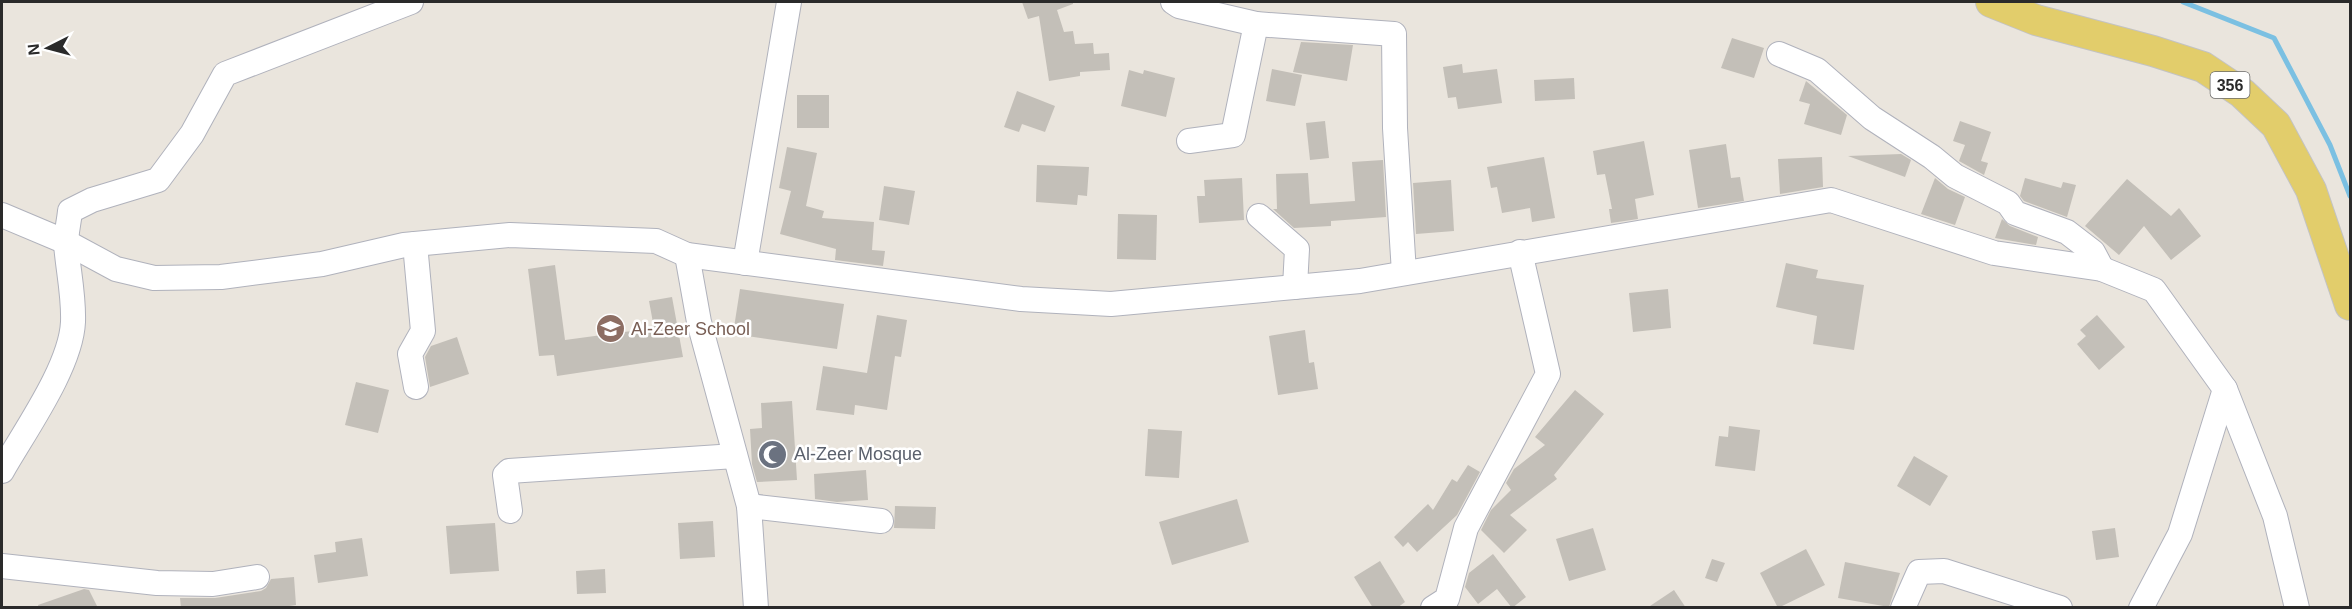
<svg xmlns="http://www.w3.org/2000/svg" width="2352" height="609" viewBox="0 0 2352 609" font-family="Helvetica,sans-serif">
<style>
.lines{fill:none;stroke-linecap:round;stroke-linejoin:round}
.stream{stroke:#7bc0e2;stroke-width:5}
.building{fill:#c3bfb8}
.minor-casing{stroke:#b0b2bc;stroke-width:26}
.major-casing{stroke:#c3c3c3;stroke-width:32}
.minor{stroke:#fff;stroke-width:24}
.major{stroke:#e2cd6b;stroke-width:30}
.labels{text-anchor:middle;stroke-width:5;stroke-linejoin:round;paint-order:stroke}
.shield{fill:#fff;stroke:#6a6a6a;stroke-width:1.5}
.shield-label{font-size:16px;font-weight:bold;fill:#2a2a2a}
.education-label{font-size:18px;fill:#785e54;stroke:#fff;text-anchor:start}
.worship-label{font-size:18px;fill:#5b616d;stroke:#fff;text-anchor:start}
</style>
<rect width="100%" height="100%" fill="#eae5dd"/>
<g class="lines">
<polyline class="stream" points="2183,2 2274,38 2330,145 2350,196"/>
</g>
<g class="building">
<polygon points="1022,2 1073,2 1073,4 1057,10 1064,32 1073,31 1075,44 1093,43 1094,54 1109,53 1110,70 1080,72 1080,76 1049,81 1039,16 1028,19"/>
<polygon points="1732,38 1764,48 1754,78 1721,68"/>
<polygon points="1301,42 1353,45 1347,81 1293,72"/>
<polygon points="1462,64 1463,73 1497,69 1502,103 1458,109 1456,97 1448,98 1443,67"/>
<polygon points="1272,69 1302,75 1295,106 1266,101"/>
<polygon points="1129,70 1143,74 1144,70 1175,78 1166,117 1121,106"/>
<polygon points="1574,78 1575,99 1535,101 1534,80"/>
<polygon points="1806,81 1847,115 1841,135 1804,124 1810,104 1799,101"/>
<polygon points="1017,91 1055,106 1045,132 1022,124 1019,132 1004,127"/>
<rect x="797" y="95" width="32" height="33"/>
<polygon points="1325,121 1329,158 1310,160 1306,123"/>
<polygon points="1960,121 1991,132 1981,161 1988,163 1984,175 1959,161 1965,145 1953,141"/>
<polygon points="1644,141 1654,195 1635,199 1638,219 1611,223 1609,209 1612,209 1605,174 1597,175 1593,151"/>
<polygon points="1726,144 1731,178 1740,177 1744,201 1698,208 1689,150"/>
<polygon points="787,147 817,153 806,206 824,211 822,218 874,222 872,250 885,251 883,266 835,260 836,249 780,234 791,191 779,188"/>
<polygon points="1901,154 1911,160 1905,177 1848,156"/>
<polygon points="1544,157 1555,218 1532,222 1530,208 1502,213 1497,187 1491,188 1487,167"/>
<polygon points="1822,157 1823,187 1780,194 1778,159"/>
<polygon points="1383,160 1386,217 1331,221 1331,226 1294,228 1273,209 1277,209 1276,174 1308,173 1310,204 1355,201 1352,162"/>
<polygon points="1037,165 1089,167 1087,196 1078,195 1077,205 1036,202"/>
<polygon points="1242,178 1244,220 1199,223 1197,196 1205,196 1204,180"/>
<polygon points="1935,178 1948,189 1965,197 1955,225 1921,214"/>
<polygon points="2025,178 2061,188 2063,182 2076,185 2067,217 2024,201 2020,196"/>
<polygon points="2127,179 2171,216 2179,208 2201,236 2171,260 2144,226 2119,255 2085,226"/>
<polygon points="1451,180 1454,231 1416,234 1413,183"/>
<polygon points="884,186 915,191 909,225 879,220"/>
<polygon points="1118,214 1157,215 1156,260 1117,259"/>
<polygon points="2002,219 2010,226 2038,237 2036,245 1995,238"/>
<polygon points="1786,263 1818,270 1816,278 1864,285 1854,350 1813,344 1817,316 1776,307"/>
<polygon points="555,265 565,340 654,328 649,301 672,297 683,357 557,376 554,355 539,356 528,269"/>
<polygon points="740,289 844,304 837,349 733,334"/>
<polygon points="1668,289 1671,328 1633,332 1629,293"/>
<polygon points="877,315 907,320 901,357 895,356 887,410 855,405 854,415 816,410 823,366 867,373"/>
<polygon points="2097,315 2125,347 2099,370 2077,344 2086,336 2080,330"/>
<polygon points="1305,330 1309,363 1314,362 1318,389 1278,395 1269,336"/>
<polygon points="457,337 469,374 430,387 425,357 431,346"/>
<polygon points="356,382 389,390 378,433 345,425"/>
<polygon points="1575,390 1604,414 1554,475 1557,479 1510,515 1527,530 1504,553 1481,530 1491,510 1511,490 1506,483 1514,469 1545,445 1535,437"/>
<polygon points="792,401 797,480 757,482 752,464 750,429 762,428 761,403"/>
<polygon points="1729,426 1760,430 1755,471 1715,466 1719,436 1728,437"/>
<polygon points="1148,429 1182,431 1179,478 1145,476"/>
<polygon points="1914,456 1948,476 1930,506 1897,486"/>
<polygon points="1468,465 1480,472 1457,515 1417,552 1408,542 1403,547 1394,537 1428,504 1433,510 1452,479 1457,482"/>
<polygon points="866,470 868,500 837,502 815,499 814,474"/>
<polygon points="1237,499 1249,542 1172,565 1159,522"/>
<polygon points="895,506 936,507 935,529 894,528"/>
<polygon points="713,521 715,557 680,559 678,523"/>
<polygon points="495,523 499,571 450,574 446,526"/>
<polygon points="1593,528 1606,570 1569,581 1556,539"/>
<polygon points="2115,528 2119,557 2096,560 2092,531"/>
<polygon points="362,538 368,576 318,583 314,555 336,552 335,542"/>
<polygon points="1806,549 1825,585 1778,608 1760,573"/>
<polygon points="1493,554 1526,597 1512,608 1497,589 1478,604 1465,587 1469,573"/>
<polygon points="1712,559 1725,563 1717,582 1705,578"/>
<polygon points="1380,561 1405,602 1397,608 1373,608 1354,577"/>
<polygon points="1845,562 1900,573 1889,607 1838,598"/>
<polygon points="605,569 606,593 577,594 576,571"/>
<polygon points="294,577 296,605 276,608 181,608 180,598 215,598 261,591 266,588 271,579"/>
<polygon points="84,589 89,590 98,608 39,608 38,605"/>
<polygon points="1674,590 1686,608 1647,608"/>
</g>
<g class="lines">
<defs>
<g id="minor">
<polyline points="1173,2 1179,6 1256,24 1394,34 1395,128 1404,273"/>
<polyline points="1779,54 1817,70 1872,118 1932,157 1955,176 2008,203 2015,213 2067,232 2093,252 2102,269"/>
<polyline points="1189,141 1233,135 1256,24"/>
<polyline points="2,215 66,242 116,269 154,278 221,277 322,264 404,245 510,235 656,241 687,255 1021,299 1111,304 1360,281 1831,200 1994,253 2102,269 2154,290 2225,389 2275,516 2297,608"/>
<polyline points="1259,216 1297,249 1295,287"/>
<polyline points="415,244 423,331 410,354 416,387"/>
<polyline points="687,255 699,322 749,506 756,608"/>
<polyline points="745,263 789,2"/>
<path d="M 2,471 C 24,432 71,367 73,322 C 74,295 68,270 66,244 C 66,233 69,222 70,211 L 92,200 L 158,180 L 192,134 L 225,74 L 411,2"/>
<polyline points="749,506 881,521"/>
<polyline points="510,511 505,475 509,471 735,456"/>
<polyline points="2,566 157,583 213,584 257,577"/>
<polyline points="1433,608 1447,599 1466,528 1548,374 1520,252"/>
<polyline points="1903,608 1919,572 1944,571 2060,608"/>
<polyline points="2141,608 2180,534 2225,389"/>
</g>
<polyline id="major" points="1991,2 2036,20 2153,51 2203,67 2242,93 2276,125 2311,190 2350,305"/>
</defs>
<use href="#minor" class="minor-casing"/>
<use href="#major" class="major-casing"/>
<use href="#minor" class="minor"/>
<use href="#major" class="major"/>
</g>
<defs>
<symbol id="school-disc" viewBox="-11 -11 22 22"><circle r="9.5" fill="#8d6e63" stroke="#fff"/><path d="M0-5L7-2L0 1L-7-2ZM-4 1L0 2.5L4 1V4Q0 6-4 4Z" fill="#fff"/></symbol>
<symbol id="mosque-disc" viewBox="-11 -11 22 22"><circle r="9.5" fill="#6b7280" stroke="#fff"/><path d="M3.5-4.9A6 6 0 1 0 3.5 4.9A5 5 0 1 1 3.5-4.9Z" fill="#fff"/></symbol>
</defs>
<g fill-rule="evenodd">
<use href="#school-disc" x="594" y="312" width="33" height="33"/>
<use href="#mosque-disc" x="756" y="438" width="33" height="33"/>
</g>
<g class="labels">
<rect class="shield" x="2210.5" y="72" width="39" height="26" rx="4.5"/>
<g class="shield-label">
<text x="2230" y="91">356</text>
</g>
<g class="education-label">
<text x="631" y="335">Al-Zeer School</text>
</g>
<g class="worship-label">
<text x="794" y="460">Al-Zeer Mosque</text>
</g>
</g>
<rect width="2352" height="609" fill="none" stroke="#2a2a2a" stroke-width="6"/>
<g transform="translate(48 48) rotate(264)" stroke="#ffffff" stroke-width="4.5" paint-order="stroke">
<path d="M0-4.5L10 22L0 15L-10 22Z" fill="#2a2a2a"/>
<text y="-9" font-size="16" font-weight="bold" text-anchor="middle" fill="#2a2a2a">N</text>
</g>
</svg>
